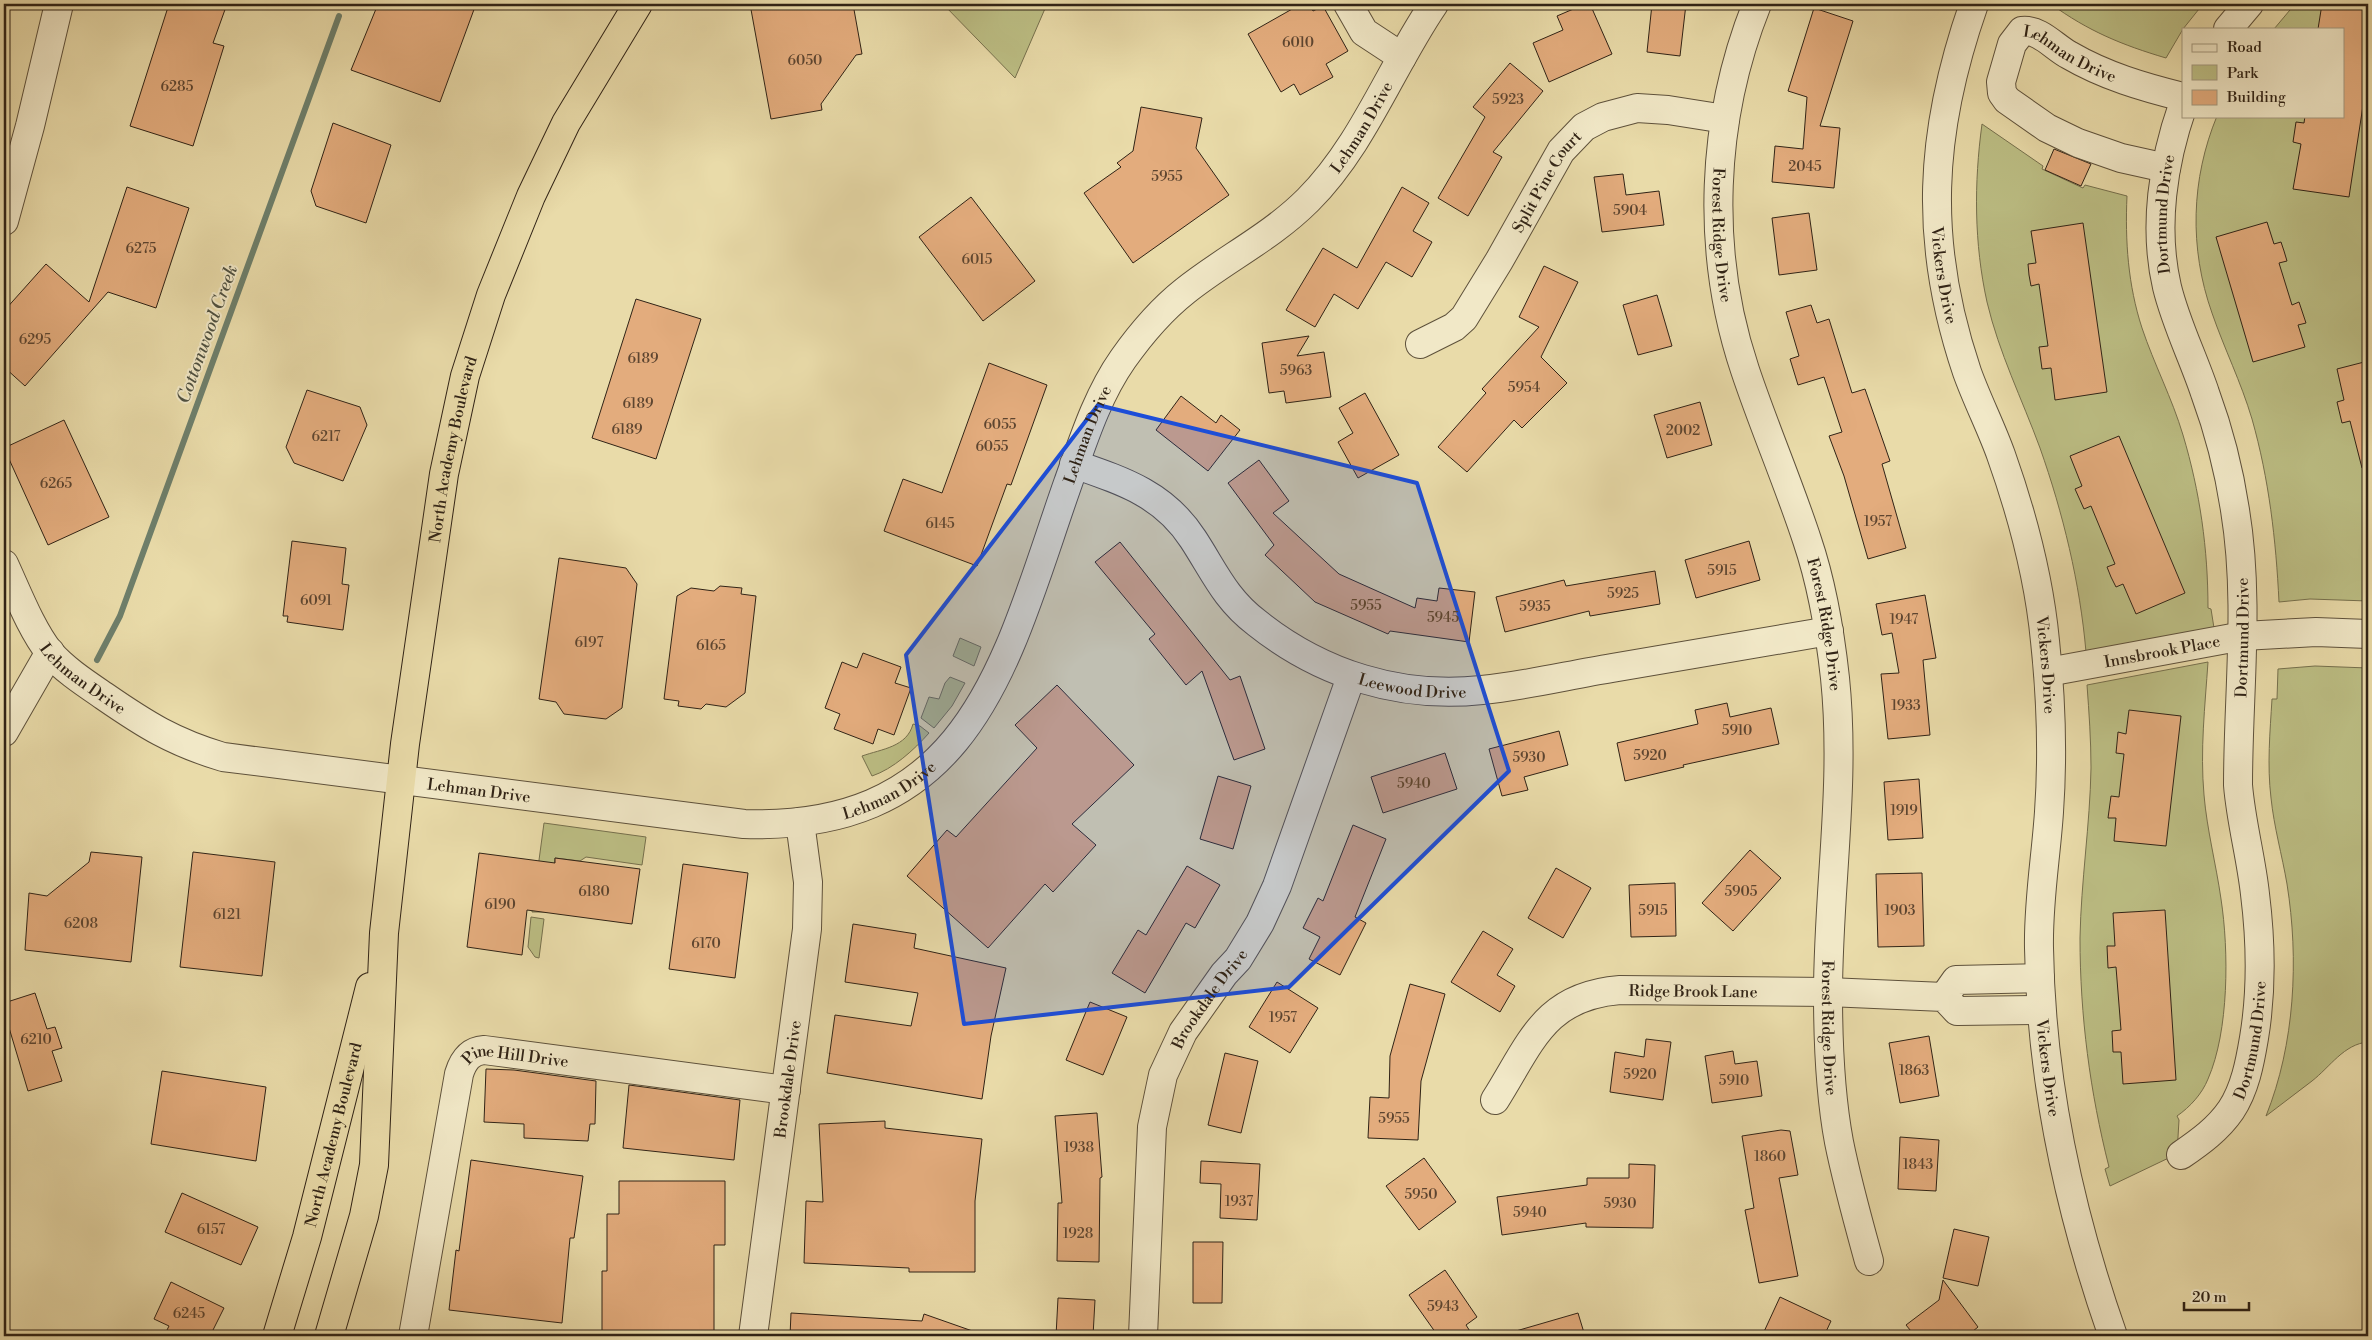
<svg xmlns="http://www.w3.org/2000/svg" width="2372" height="1340" viewBox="0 0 2372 1340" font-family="'Libre Bodoni',serif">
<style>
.green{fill:#bcbe84;stroke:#76704d}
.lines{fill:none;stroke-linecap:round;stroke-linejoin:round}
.stream{stroke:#6e7f6b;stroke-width:6}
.building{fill:#e3ac7d;stroke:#302316}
.minor-casing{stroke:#5e513b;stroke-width:30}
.highway-casing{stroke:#302316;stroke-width:30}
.minor{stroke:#f1e8c7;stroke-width:28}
.highway{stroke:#e9dba9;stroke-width:28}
.marked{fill:#1d4ed8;fill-opacity:0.2;stroke:#1d4ed8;stroke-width:4;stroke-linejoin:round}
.labels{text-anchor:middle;stroke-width:4;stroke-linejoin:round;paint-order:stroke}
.number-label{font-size:14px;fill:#5d4530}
.street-label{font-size:16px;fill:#302316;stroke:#f1e8c7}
.water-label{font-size:18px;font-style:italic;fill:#4f5141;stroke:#f1e8c7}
</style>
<rect width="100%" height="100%" fill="#e9dba9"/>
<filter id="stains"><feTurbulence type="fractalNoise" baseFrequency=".004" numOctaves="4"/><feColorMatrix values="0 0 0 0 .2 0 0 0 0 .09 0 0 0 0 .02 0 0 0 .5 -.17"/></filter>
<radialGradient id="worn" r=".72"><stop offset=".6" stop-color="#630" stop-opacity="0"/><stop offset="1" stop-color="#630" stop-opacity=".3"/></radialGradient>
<g class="green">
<polygon points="943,4 1047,4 1015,78"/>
<path d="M 2051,4 L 2203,4 L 2183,29 L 2166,58 C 2122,45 2088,31 2051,4 Z"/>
<path d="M 2295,4 L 2368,4 L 2368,601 L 2310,599 L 2279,602 C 2276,540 2269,479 2252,419 C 2241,382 2224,348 2212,313 C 2189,248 2191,179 2217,116 L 2343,116 L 2343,29 L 2274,29 Z"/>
<path d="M 1982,124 L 2043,166 L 2042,169 L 2083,188 L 2085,185 L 2127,196 C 2125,241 2128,285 2142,328 C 2154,364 2172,398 2183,435 C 2200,492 2208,549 2208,608 L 2211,609 L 2214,628 L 2086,652 C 2080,583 2063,513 2040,448 C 2022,399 1999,353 1987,302 C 1974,243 1974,183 1982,124 Z"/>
<polygon points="960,638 981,647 974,666 953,656"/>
<path d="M 2208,662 C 2205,706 2200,750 2204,795 C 2207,830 2216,864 2221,899 C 2229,951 2229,1031 2208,1079 C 2202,1094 2190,1107 2177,1116 L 2179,1120 L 2177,1154 L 2110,1186 L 2105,1169 L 2109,1167 C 2090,1092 2080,1016 2080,938 C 2081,881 2090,825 2091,768 C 2091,740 2089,712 2087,685 Z"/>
<path d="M 2315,666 L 2368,668 L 2368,1042 C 2344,1044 2330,1067 2312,1081 C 2297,1093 2281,1104 2266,1116 C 2295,1044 2299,959 2287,884 C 2282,855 2274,827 2271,798 C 2267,765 2270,732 2272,699 L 2277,699 L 2278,669 Z"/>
<polygon points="950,677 965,683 952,706 934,728 921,718 929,697 939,699 945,683"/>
<path d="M 913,724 L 920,726 L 929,733 C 914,750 893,769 872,776 L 862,756 C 882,749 907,747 913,724 Z"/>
<polygon points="544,823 646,837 642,865 586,857 580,861 555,858 548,912 532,912"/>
<polygon points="531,917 544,919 539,958 535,957 528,947"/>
</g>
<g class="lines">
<polyline class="stream" points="97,660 120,616 339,16"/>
</g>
<g class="building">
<polygon points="169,4 227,4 213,43 224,46 193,146 130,126"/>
<polygon points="378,4 476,4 440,102 351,70"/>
<polygon points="750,4 853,4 862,54 856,55 821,104 822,110 771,119"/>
<polygon points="1301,4 1309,4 1313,11 1323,6 1348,51 1326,64 1333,77 1300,95 1294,84 1281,92 1248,34"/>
<polygon points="1585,4 1590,4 1612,54 1549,82 1533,43 1563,30 1557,16"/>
<polygon points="1652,4 1686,4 1680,56 1647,52"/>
<polygon points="2322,4 2368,9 2368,73 2349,197 2293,189 2301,144 2293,142 2296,122 2304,123 2305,116 2343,116 2343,29 2318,29"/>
<polygon points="1814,8 1853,21 1820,126 1840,128 1834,188 1772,182 1775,146 1803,149 1807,97 1788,91"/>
<polygon points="1510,63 1543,91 1493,152 1502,157 1468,216 1438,198 1485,117 1473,107"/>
<polygon points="1141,107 1202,118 1196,148 1229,195 1133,263 1084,193 1121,167 1117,163 1133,151"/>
<polygon points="333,123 391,145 366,223 316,206 311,191"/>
<polygon points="2054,149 2091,164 2081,186 2045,170"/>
<polygon points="1623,174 1626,195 1659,191 1664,225 1602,232 1594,177"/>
<polygon points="127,187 189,208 156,308 108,292 25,386 4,367 4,311 46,264 89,302"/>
<polygon points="1402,187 1429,203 1413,231 1432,242 1412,277 1386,262 1358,309 1334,294 1315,327 1286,310 1323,248 1357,268"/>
<polygon points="971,197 1035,281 983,321 919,237"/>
<polygon points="1809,213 1817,270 1779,275 1772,218"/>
<polygon points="2267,222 2274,244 2281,242 2284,251 2287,261 2279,263 2292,305 2299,302 2306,323 2298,325 2305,347 2253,362 2216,237"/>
<polygon points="2083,223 2107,392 2055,400 2051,368 2042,369 2039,347 2048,346 2039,284 2031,286 2029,275 2028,264 2036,263 2031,231"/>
<polygon points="1544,266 1578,282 1541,357 1567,383 1522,428 1514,420 1467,472 1438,447 1486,393 1482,389 1539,327 1519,317"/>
<polygon points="1657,295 1672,346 1638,355 1623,305"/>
<polygon points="636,299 701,319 656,459 592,438"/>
<polygon points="1811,305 1817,323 1829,319 1852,393 1865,389 1890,461 1882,464 1906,548 1868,559 1844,476 1829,436 1842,432 1824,377 1798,385 1790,359 1799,356 1786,312"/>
<polygon points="1309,336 1297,356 1324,352 1331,397 1286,403 1284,391 1269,393 1262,343"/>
<polygon points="2368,361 2368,467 2362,468 2350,421 2342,423 2337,402 2344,400 2337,369"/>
<polygon points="989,363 1047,385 1011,485 1007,484 977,566 884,531 903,479 942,493"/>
<polygon points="307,390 360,407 367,425 343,481 294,463 286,447"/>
<polygon points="1365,393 1399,455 1358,478 1338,442 1353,433 1339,408"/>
<polygon points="1181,396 1216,423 1221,415 1240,430 1208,471 1156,430"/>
<polygon points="1700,402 1712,445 1667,458 1654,415"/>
<polygon points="64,420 109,517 48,545 4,448"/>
<polygon points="2119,436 2185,593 2136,614 2123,584 2116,587 2111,577 2107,567 2115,564 2091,506 2084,509 2075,489 2082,486 2070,456"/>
<polygon points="1259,460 1289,501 1273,513 1339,574 1415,608 1417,598 1437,601 1439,588 1475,592 1469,642 1390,631 1388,634 1315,602 1265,555 1274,545 1228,483"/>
<polygon points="292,541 346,548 342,584 349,585 343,630 287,622 288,616 283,616"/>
<polygon points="1749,541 1760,580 1696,598 1685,560"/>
<polygon points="1120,542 1230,680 1240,676 1265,749 1234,760 1202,671 1186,685 1149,639 1155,634 1095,562"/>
<polygon points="559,558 626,568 637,584 622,708 606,719 564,714 556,702 539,699"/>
<polygon points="1655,571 1660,604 1590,616 1589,611 1505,632 1496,597 1564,580 1566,586"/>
<polygon points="720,586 742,588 741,594 756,596 745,693 726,707 706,704 701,709 678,706 679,701 664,699 677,596 691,588 714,591"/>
<polygon points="1925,595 1936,658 1923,660 1930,735 1888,739 1881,674 1899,673 1892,633 1882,635 1876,604"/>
<polygon points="863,653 901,667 895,683 911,688 894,735 878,729 873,744 834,729 840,714 825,708 842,662 857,668"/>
<polygon points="1057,685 1134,765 1072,824 1096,845 1053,892 1045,884 988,948 907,876 947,830 956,837 1037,748 1015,725"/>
<polygon points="1727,703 1730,717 1771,708 1779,744 1683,765 1684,767 1625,781 1617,743 1698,724 1695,710"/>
<polygon points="2129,710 2181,716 2166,846 2114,841 2116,818 2108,818 2111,796 2119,797 2124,754 2116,753 2117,743 2118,732 2126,734"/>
<polygon points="1559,731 1568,765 1524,777 1528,790 1502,796 1489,749"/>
<polygon points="1445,753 1457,789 1383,813 1371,777"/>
<polygon points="1218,776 1251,786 1233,849 1200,839"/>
<polygon points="1919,779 1923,838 1888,840 1884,782"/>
<polygon points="1353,825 1386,839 1355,917 1366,923 1340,975 1309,959 1320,937 1303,928 1318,898 1323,901"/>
<polygon points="1750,850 1781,878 1733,931 1702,903"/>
<polygon points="91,852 142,857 131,962 25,950 29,893 47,896 89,862"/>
<polygon points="193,852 275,862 262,976 180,967"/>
<polygon points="479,853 555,863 555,858 640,869 632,924 527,910 522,955 467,947"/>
<polygon points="683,864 748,873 735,978 669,969"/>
<polygon points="1187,866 1220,885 1195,928 1186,923 1145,993 1112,973 1138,930 1146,935"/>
<polygon points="1556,868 1591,888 1563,938 1528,918"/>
<polygon points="1922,873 1924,946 1878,947 1876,874"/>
<polygon points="1675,883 1676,936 1631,937 1629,885"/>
<polygon points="2165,910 2176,1080 2123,1084 2121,1052 2113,1052 2112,1031 2121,1030 2116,967 2108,968 2107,946 2115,946 2113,913"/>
<polygon points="853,924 916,934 914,948 1006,968 991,1036 982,1099 827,1073 835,1015 911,1026 918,993 845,982"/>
<polygon points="1483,931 1513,949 1497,975 1515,986 1500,1012 1451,982"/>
<polygon points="1277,982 1318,1008 1290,1053 1249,1027"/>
<polygon points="1410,984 1445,994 1421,1081 1418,1140 1368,1138 1370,1097 1389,1098 1390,1056"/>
<polygon points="35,993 47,1029 55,1027 62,1048 52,1051 62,1081 28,1091 4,1011 4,1003"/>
<polygon points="1090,1002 1127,1017 1103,1075 1066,1060"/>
<polygon points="1929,1036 1939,1096 1900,1103 1889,1043"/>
<polygon points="1646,1039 1671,1042 1663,1100 1610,1092 1615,1052 1644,1057"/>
<polygon points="1733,1051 1735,1064 1757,1061 1762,1096 1712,1103 1705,1056"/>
<polygon points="1225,1053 1258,1061 1241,1133 1208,1125"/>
<polygon points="486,1069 514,1070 596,1081 595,1124 590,1124 588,1141 524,1138 524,1124 484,1122"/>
<polygon points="162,1071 266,1087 256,1161 151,1144"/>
<polygon points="629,1085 740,1100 734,1160 623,1148"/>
<polygon points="1097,1113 1102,1177 1100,1178 1099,1262 1057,1261 1058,1203 1062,1203 1055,1116"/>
<polygon points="885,1121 885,1128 982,1139 975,1201 975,1272 909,1272 909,1268 804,1263 806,1201 823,1202 819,1124"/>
<polygon points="1781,1130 1790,1131 1798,1175 1779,1178 1798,1276 1759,1283 1745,1210 1754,1208 1742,1136"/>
<polygon points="1900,1137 1939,1140 1936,1191 1898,1189"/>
<polygon points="1424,1158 1456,1202 1419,1230 1386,1186"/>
<polygon points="471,1160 583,1176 574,1238 570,1238 562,1323 449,1310 456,1250 459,1251"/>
<polygon points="1201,1161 1260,1164 1257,1220 1220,1218 1221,1184 1200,1183"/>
<polygon points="1629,1164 1655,1165 1653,1228 1586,1227 1586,1223 1502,1235 1497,1197 1587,1185 1587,1178 1629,1178"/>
<polygon points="619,1181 725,1181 725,1245 714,1245 714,1335 602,1335 602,1271 607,1271 607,1214 619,1214"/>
<polygon points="182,1193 258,1227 241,1265 165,1232"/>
<polygon points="1954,1229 1989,1237 1978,1286 1943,1278"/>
<polygon points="1193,1242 1223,1242 1222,1303 1193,1303"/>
<polygon points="1445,1270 1477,1317 1466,1325 1473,1336 1438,1336 1409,1295"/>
<polygon points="1943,1280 1978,1327 1967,1336 1915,1336 1906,1325 1939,1300"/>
<polygon points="171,1282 224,1308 210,1336 164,1336 169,1326 154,1319"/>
<polygon points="1780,1297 1831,1321 1824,1336 1762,1336"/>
<polygon points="1058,1298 1095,1300 1093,1336 1056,1336"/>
<polygon points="791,1313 922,1321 924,1314 981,1334 980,1336 790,1336"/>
<polygon points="1578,1313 1585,1336 1517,1336 1516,1331"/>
</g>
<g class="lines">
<defs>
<g id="minor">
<polyline points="1348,4 1364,32 1402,57"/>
<path id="s1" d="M 1757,4 C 1711,119 1705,251 1745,370 C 1764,427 1788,482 1807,540 C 1822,584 1830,632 1835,678 C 1846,784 1828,889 1828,994 C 1828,1043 1830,1094 1839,1142 C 1847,1182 1858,1221 1869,1261"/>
<path id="s2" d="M 1974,4 C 1929,132 1923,242 1967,372 C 1977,400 1991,427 2001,455 C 2022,514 2039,578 2045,641 C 2051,697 2053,755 2049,812 C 2046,857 2038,902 2039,948 C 2041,1081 2069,1211 2113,1336"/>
<polyline points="2228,29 2249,4"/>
<path id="s3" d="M 2166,168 L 2121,158 L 2078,143 L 2047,128 L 2007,100 L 2002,93 L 2001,82 L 2012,44 L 2022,31 C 2040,29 2054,47 2069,55 C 2105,76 2143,87 2183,97"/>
<polyline points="4,221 30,126 59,4"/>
<path id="s4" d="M 1420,344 L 1454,327 L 1464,318 L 1499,261 L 1561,151 L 1584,127 L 1603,117 L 1637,108 L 1668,110 L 1725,119"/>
<path id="s5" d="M 1074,464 C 1123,481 1164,494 1193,539 C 1214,571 1225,599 1257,623 C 1321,674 1400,699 1482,690 C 1525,686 1569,675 1612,668 C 1684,656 1757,643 1829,631"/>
<path id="s6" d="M 4,564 C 17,592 31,629 50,653 C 65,670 85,683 104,696 C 146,725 173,742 223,757 L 744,824 C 974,831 1006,659 1068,483 C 1083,441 1097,396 1123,359 C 1140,335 1161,310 1185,291 C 1225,259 1271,237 1308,200 C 1363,145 1391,67 1434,4"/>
<path id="s7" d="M 2048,672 L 2243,636 L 2316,632 L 2368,634"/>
<polyline points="4,732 50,652"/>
<polyline points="1944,997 1956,980 2040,978"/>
<path id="s8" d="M 1495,1100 C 1531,1043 1544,996 1620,990 L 1828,992 L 1944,997 L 1957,1011 L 2041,1010"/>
<path id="s9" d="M 2181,1155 C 2200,1142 2218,1129 2231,1110 C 2245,1089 2250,1062 2254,1038 C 2262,990 2261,942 2255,894 C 2251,857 2241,822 2238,785 C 2238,693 2250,601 2235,510 C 2229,470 2219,431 2205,393 C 2193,357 2176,324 2167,287 C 2153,227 2163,162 2183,105"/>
<path id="s10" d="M 413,1336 L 459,1074 C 463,1061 470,1051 484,1050 L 786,1090"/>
<path id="s11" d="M 753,1336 L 807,929 L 808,882 L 800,822"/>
<path id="s12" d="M 1143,1336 L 1152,1127 L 1163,1075 L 1183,1032 L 1224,974 L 1238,959 L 1260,923 L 1277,886 L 1351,677"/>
</g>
<g id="highway">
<path id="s13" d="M 277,1336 L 307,1237 L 370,987"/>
<path id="s14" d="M 329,1336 L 364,1216 L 374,1165 L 384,933 L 405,744 L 444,474 L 465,376 L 491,295 L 531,196 L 566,123 L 638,4"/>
</g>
</defs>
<use href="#minor" class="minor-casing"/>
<use href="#highway" class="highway-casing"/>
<use href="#minor" class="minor"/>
<use href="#highway" class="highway"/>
</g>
<path class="marked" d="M 1098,405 L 1417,483 L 1509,771 L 1289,987 L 964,1024 L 906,655 Z"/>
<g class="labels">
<g class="number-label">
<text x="1298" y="47">6010</text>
<text x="805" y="65">6050</text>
<text x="177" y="91">6285</text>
<text x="1508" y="104">5923</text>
<text x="1805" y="171">2045</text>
<text x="1167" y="181">5955</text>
<text x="1630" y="215">5904</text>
<text x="141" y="253">6275</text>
<text x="977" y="264">6015</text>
<text x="35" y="344">6295</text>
<text x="643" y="363">6189</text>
<text x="1296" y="375">5963</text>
<text x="1524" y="392">5954</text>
<text x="638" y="408">6189</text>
<text x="1000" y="429">6055</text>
<text x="627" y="434">6189</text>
<text x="1683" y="435">2002</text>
<text x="326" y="441">6217</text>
<text x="992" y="451">6055</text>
<text x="56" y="488">6265</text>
<text x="1878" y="526">1957</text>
<text x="940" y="528">6145</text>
<text x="1722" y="575">5915</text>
<text x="1623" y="598">5925</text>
<text x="316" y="605">6091</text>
<text x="1366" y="610">5955</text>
<text x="1535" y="611">5935</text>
<text x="1443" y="622">5945</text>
<text x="1904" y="624">1947</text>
<text x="589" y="647">6197</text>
<text x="711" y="650">6165</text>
<text x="1906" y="710">1933</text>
<text x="1737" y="735">5910</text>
<text x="1650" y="760">5920</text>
<text x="1529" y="762">5930</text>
<text x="1414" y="788">5940</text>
<text x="1904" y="815">1919</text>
<text x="594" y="896">6180</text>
<text x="1741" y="896">5905</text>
<text x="500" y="909">6190</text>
<text x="1653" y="915">5915</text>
<text x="1900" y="915">1903</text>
<text x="227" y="919">6121</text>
<text x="81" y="928">6208</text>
<text x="706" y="948">6170</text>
<text x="1283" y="1022">1957</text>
<text x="36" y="1044">6210</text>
<text x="1914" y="1075">1863</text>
<text x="1640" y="1079">5920</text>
<text x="1734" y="1085">5910</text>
<text x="1394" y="1123">5955</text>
<text x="1079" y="1152">1938</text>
<text x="1770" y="1161">1860</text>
<text x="1918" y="1169">1843</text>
<text x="1421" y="1199">5950</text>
<text x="1239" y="1206">1937</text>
<text x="1620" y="1208">5930</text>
<text x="1530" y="1217">5940</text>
<text x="211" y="1234">6157</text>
<text x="1078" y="1238">1928</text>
<text x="1443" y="1311">5943</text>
<text x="189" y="1318">6245</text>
</g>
<g class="street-label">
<text dy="6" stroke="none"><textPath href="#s3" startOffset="304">Lehman Drive</textPath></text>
<text dy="6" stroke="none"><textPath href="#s6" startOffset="1820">Lehman Drive</textPath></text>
<text dy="6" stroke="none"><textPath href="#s4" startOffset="211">Split Pine Court</textPath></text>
<text dy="6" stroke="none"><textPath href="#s9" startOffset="981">Dortmund Drive</textPath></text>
<text dy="6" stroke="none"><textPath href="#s1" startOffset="236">Forest Ridge Drive</textPath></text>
<text dy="6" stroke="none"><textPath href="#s2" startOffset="276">Vickers Drive</textPath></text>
<text dy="6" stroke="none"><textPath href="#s6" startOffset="1400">Lehman Drive</textPath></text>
<text dy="6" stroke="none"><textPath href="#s14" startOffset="898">North Academy Boulevard</textPath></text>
<text dy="6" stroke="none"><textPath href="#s1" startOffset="641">Forest Ridge Drive</textPath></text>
<text dy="6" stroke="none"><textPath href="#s9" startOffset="546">Dortmund Drive</textPath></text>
<text dy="6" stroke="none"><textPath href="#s7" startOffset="116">Innsbrook Place</textPath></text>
<text dy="6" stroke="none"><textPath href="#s2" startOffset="681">Vickers Drive</textPath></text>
<text dy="6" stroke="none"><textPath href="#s6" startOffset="142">Lehman Drive</textPath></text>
<text dy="6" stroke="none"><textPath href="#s5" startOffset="421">Leewood Drive</textPath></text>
<text dy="6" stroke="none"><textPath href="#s6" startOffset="981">Lehman Drive</textPath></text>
<text dy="6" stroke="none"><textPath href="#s6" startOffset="562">Lehman Drive</textPath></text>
<text dy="6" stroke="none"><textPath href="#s8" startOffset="249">Ridge Brook Lane</textPath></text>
<text dy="6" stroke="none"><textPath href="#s12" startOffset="352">Brookdale Drive</textPath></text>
<text dy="6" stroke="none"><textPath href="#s1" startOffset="1046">Forest Ridge Drive</textPath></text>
<text dy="6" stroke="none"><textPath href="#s9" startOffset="141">Dortmund Drive</textPath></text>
<text dy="6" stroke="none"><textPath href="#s10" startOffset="334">Pine Hill Drive</textPath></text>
<text dy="6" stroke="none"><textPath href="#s2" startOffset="1085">Vickers Drive</textPath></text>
<text dy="6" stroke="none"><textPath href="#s11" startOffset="259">Brookdale Drive</textPath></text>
<text dy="6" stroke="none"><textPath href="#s13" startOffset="209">North Academy Boulevard</textPath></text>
</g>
<g class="water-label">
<text transform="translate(207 334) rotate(-70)" y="6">Cottonwood Creek</text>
</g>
</g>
<rect width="2372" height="1340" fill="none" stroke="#e9dba9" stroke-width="20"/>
<rect x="5" y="5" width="2362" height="1330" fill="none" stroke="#302316" stroke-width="2.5"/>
<rect x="10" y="10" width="2352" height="1320" fill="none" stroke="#302316"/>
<rect x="2182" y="28" width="162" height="90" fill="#f1e8c7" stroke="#a49980"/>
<rect x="2192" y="44" width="25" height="8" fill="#f1e8c7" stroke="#a49980"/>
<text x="2227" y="52" font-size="15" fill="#302316">Road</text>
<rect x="2192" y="65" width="25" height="15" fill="#bcbe84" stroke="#a49980"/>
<text x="2227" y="78" font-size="15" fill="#302316">Park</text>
<rect x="2192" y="90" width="25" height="15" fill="#e3ac7d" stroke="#a49980"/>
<text x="2227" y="102" font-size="15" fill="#302316">Building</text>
<path d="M2184 1302v8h65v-8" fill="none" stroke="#302316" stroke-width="2.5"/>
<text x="2192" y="1302" font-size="15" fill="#302316" stroke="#f1e8c7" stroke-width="4" paint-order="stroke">20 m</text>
<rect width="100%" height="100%" filter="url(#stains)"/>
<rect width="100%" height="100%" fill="url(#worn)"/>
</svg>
